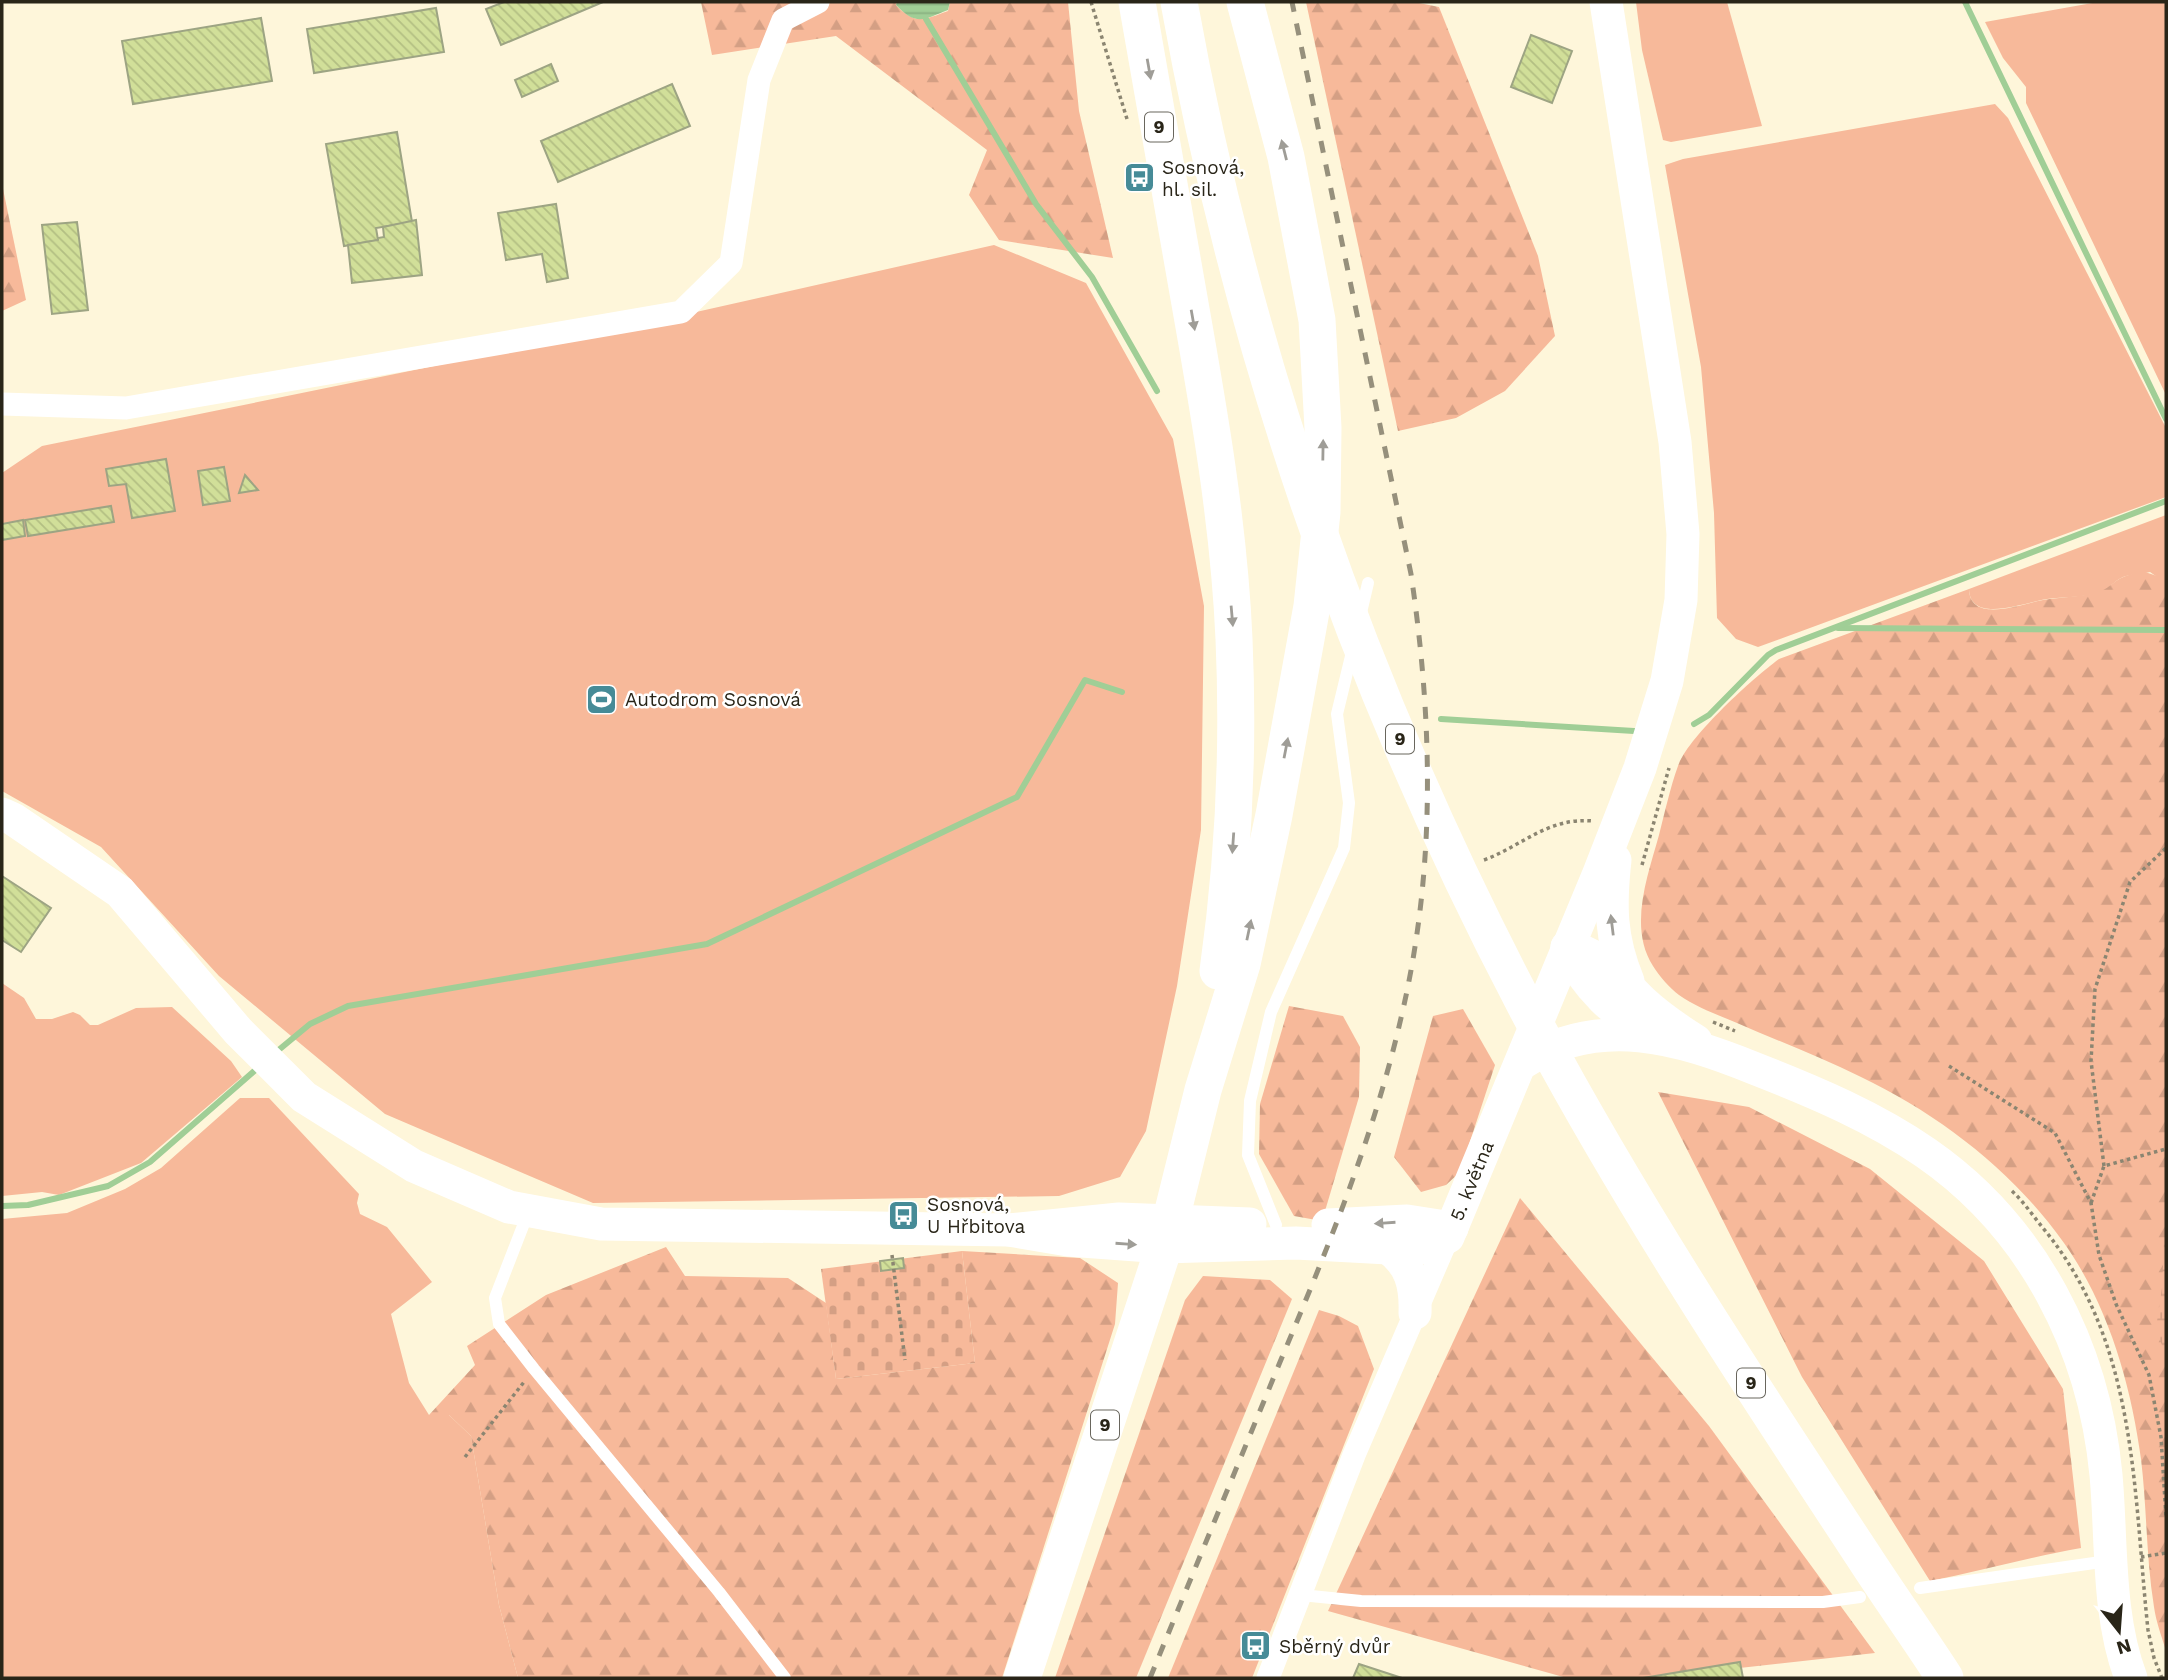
<svg xmlns="http://www.w3.org/2000/svg" width="2168" height="1680" viewBox="0 0 2168 1680" font-family="'Work Sans',sans-serif">
<style>
.green{fill:#f7b99a}
.forest{fill:url(#forest-firs)}
.wetland{fill:url(#wetland-marsh)}
.cemetery{fill:url(#cemetery-stones)}
.water{fill:url(#water-rules)}
.lines{fill:none;stroke-linecap:round;stroke-linejoin:round}
.stream{stroke:#a0ce96;stroke-width:6}
.building{fill:url(#building-back-hatch);stroke:#9da483;stroke-width:2}
.path{stroke:#8b8571;stroke-width:3.5;stroke-dasharray:3.5 3.5;stroke-linecap:butt}
.lane{stroke:#fff;stroke-width:12}
.street{stroke:#fff;stroke-width:23}
.secondary{stroke:#fff;stroke-width:33}
.primary{stroke:#fff;stroke-width:37}
.rail{stroke:#96907c;stroke-width:5;stroke-dasharray:12 12;stroke-linecap:butt}
.oneway{fill:#9f9d97}
.labels{text-anchor:middle;stroke-width:5;stroke-linejoin:round;paint-order:stroke}
.shield{fill:#fff;stroke:#69665d;stroke-width:2}
.shield-label{font-size:18px;font-weight:bold;fill:#292518}
.poi-label{font-size:19px;fill:#292518;stroke:#fff;text-anchor:start}
.street-label{font-size:19px;fill:#292518;stroke:#fff}
</style>
<defs>
<pattern id="forest-firs" width="22" height="20" patternUnits="userSpaceOnUse" patternTransform="scale(1.75)"><rect width="22" height="20" fill="#f7b99a"/><path d="M5 1l3.5 6h-7zM16 11l3.5 6h-7z" fill="#d49f84"/></pattern>
<pattern id="wetland-marsh" width="20" height="14" patternUnits="userSpaceOnUse" patternTransform="scale(1.75)"><rect width="20" height="14" fill="#f7b99a"/><path d="M1 5h8M5 5V1M11 12h8M15 12V8" fill="none" stroke="#d49f84"/></pattern>
<pattern id="cemetery-stones" width="16" height="16" patternUnits="userSpaceOnUse" patternTransform="scale(1.75)"><rect width="16" height="16" fill="#f7b99a"/><path d="M2 7V4a2 2 0 0 1 4 0v3zM10 15v-3a2 2 0 0 1 4 0v3z" fill="#d49f84"/></pattern>
<pattern id="water-rules" width="6" height="5" patternUnits="userSpaceOnUse" patternTransform="scale(1.75)"><rect width="6" height="5" fill="#a0ce96"/><path d="M0 2.5h6" fill="none" stroke="#8ab181"/></pattern>
<pattern id="building-back-hatch" width="6" height="6" patternUnits="userSpaceOnUse" patternTransform="scale(1.75)"><rect width="6" height="6" fill="#d1df99"/><path d="M-1 5l2 2M0 0l6 6M5-1l2 2" fill="none" stroke="#b3bf83"/></pattern>
</defs>
<rect width="100%" height="100%" fill="#fef6da"/>
<g class="green">
<polygon points="1636,2 1727,2 1762,126 1671,142 1663,140 1642,50"/>
<polygon points="2098,2 2166,2 2166,395 2026,103 2026,87 2003,58 1985,22"/>
<polygon points="1995,104 2008,118 2166,428 2166,497 1758,647 1736,639 1717,618 1714,513 1701,367 1665,165 1683,159"/>
<polygon points="994,245 1086,283 1173,439 1204,606 1201,830 1177,986 1146,1131 1120,1177 1059,1196 593,1203 385,1114 219,976 101,847 2,791 2,473 42,446 665,319"/>
<path d="M 2166,515 L 2166,579 L 2160,579 L 2150,572 C 2141,574 2131,574 2123,577 C 2115,580 2109,589 2101,592 C 2087,597 2062,597 2047,599 C 2026,602 1970,625 1969,589 Z"/>
<polygon points="2,983 24,998 36,1019 52,1019 73,1012 80,1015 90,1025 98,1025 136,1008 172,1007 231,1061 242,1077 141,1163 59,1195 42,1192 2,1196"/>
<polygon points="240,1098 269,1098 359,1194 357,1203 360,1214 387,1227 432,1282 391,1314 409,1383 429,1415 449,1415 471,1436 499,1605 518,1678 2,1678 2,1219 67,1213 125,1189 161,1168"/>
</g>
<g class="forest">
<path d="M 701,2 L 897,2 L 896,5 C 915,25 924,20 948,11 L 950,2 L 1068,2 L 1079,111 L 1113,258 L 999,240 L 969,195 L 987,150 L 836,36 L 712,55 Z"/>
<polygon points="1306,2 1414,2 1439,7 1538,256 1555,336 1505,391 1456,418 1398,431"/>
<polygon points="2,184 26,300 2,311"/>
<path d="M 2142,571 L 2166,579 L 2166,1651 C 2162,1637 2156,1622 2154,1607 C 2146,1558 2147,1508 2141,1459 C 2131,1384 2108,1305 2064,1243 C 2013,1171 1940,1115 1861,1077 C 1821,1057 1778,1041 1737,1023 C 1718,1015 1696,1007 1679,995 C 1670,988 1659,976 1653,966 C 1628,927 1648,875 1659,835 C 1665,812 1670,788 1678,766 C 1688,737 1753,678 1779,659 L 1969,589 C 1970,625 2023,603 2043,600 C 2061,597 2081,597 2098,592 C 2107,590 2113,582 2121,578 C 2127,575 2135,573 2142,571 Z"/>
<polygon points="1289,1006 1343,1016 1360,1047 1359,1097 1322,1221 1294,1216 1259,1154 1260,1104"/>
<polygon points="1463,1009 1495,1065 1460,1172 1446,1185 1421,1192 1394,1157 1433,1016"/>
<path d="M 1658,1092 L 1749,1107 L 1870,1169 L 1984,1261 L 2063,1389 L 2081,1548 C 2030,1557 1981,1571 1930,1581 L 1802,1377 Z"/>
<polygon points="1520,1198 1709,1426 1875,1653 1650,1678 1567,1678 1328,1611"/>
<polygon points="666,1247 685,1276 788,1278 826,1303 836,1379 975,1363 962,1251 1080,1258 1118,1283 1115,1324 1002,1678 518,1678 499,1605 471,1436 449,1415 429,1415 475,1365 467,1346 546,1295"/>
<polygon points="1203,1276 1270,1280 1292,1299 1136,1678 1055,1678 1185,1300"/>
<polygon points="1319,1310 1339,1316 1358,1326 1374,1369 1252,1678 1168,1678"/>
</g>
<polygon class="wetland" points="2166,1238 2166,1357 2156,1328 2162,1288 2164,1242"/>
<polygon class="cemetery" points="962,1251 975,1363 836,1379 821,1269"/>
<path class="water" d="M 897,2 L 950,2 L 948,10 C 923,20 916,26 896,5 Z"/>
<g class="lines">
<g class="stream">
<polyline points="1965,2 2166,419"/>
<polyline points="926,19 1036,204 1092,277 1157,391"/>
<polyline points="1838,628 2166,630"/>
<polyline points="1441,719 1634,731"/>
<polyline points="1694,724 1709,715 1768,655 1776,650 2166,501"/>
<polyline points="275,1053 310,1024 348,1006 707,944 1017,797 1085,680 1122,692"/>
<polyline points="2,1206 28,1205 108,1186 150,1162 260,1066"/>
</g>
</g>
<g class="building">
<polygon points="504,2 603,2 501,45 486,9"/>
<polygon points="436,8 444,52 314,73 307,29"/>
<polygon points="261,18 272,81 133,104 122,41"/>
<polygon points="1531,35 1572,51 1552,103 1511,87"/>
<polygon points="551,64 558,81 522,97 515,80"/>
<polygon points="672,84 690,126 558,182 541,141"/>
<polygon points="397,132 412,222 376,228 378,240 344,246 326,144"/>
<polygon points="556,204 568,278 547,282 542,254 506,260 498,213"/>
<polygon points="416,220 422,275 352,283 348,245 378,240 378,238 384,237 383,227"/>
<polygon points="77,222 88,310 52,314 42,225"/>
<polygon points="166,459 175,511 132,518 126,484 109,486 106,469"/>
<polygon points="224,467 230,501 203,505 198,471"/>
<polygon points="245,475 258,490 239,493"/>
<polygon points="111,506 114,522 28,536 25,520"/>
<polygon points="23,520 25,536 2,540 2,524"/>
<polygon points="2,876 51,908 21,952 2,940"/>
<polygon points="903,1258 904,1268 881,1271 880,1261"/>
<polygon points="1740,1662 1743,1678 1643,1678"/>
<polygon points="1359,1664 1402,1678 1353,1678"/>
</g>
<g class="lines">
<g class="path">
<polyline points="1091,2 1127,119"/>
<path d="M 1484,860 C 1522,846 1548,817 1593,821"/>
<polyline points="1642,865 1669,768"/>
<polyline points="1713,1022 1735,1031"/>
<polyline points="1949,1066 2055,1133 2091,1203 2099,1255 2116,1304 2149,1375 2161,1437 2166,1517"/>
<polyline points="2104,1166 2091,1061 2095,989 2130,882 2166,848"/>
<path d="M 2012,1191 C 2024,1202 2033,1216 2043,1228 C 2138,1343 2133,1490 2148,1630 L 2154,1658 L 2162,1678"/>
<polyline points="2091,1203 2104,1166 2166,1149"/>
<polyline points="892,1255 905,1360"/>
<polyline points="465,1457 524,1382"/>
<polyline points="2141,1557 2166,1553"/>
</g>
<g class="lane">
<polyline points="1360,617 1368,583"/>
<polyline points="528,1213 495,1298 499,1324 534,1369 719,1592 785,1678"/>
<polyline points="1276,1225 1248,1155 1250,1101 1271,1012 1344,848 1349,803 1337,714 1353,648"/>
<polyline points="1920,1588 2108,1561"/>
<polyline points="1301,1595 1361,1601 1823,1602 1860,1597"/>
</g>
<g class="street">
<polyline points="2,404 126,408 681,312 731,263 759,80 783,20 818,2"/>
<polyline points="1268,1678 1354,1455 1448,1237"/>
</g>
<g class="secondary">
<polyline points="2,814 13,819 120,892 238,1031 304,1097 414,1166 509,1207 601,1224 1009,1230 1119,1219 1250,1224"/>
<path d="M 1615,860 C 1610,905 1610,938 1628,981"/>
<path d="M 1567,947 C 1604,954 1617,977 1642,1001 C 1659,1017 1677,1029 1696,1041"/>
<path d="M 1567,947 C 1584,986 1617,1017 1655,1035"/>
<path d="M 1524,1062 C 1600,1014 1679,1038 1756,1069 C 1815,1092 1874,1117 1926,1153 C 2033,1227 2094,1347 2106,1475 C 2112,1541 2107,1615 2131,1678"/>
<polyline points="1328,1225 1407,1221 1452,1228"/>
<path id="s1" d="M 1009,1230 L 1068,1240 L 1164,1247 L 1296,1243 L 1407,1249 L 1429,1247 L 1448,1237 L 1599,873 L 1640,768 L 1667,681 L 1681,600 L 1683,534 L 1675,442 L 1606,2"/>
<path d="M 1388,1248 C 1411,1264 1416,1286 1415,1313"/>
</g>
<g class="primary">
<path d="M 1137,2 C 1154,101 1171,200 1189,298 C 1209,411 1229,524 1234,639 C 1239,752 1234,858 1218,971"/>
<path d="M 1179,2 C 1242,352 1360,690 1525,1005 C 1625,1195 1744,1375 1862,1554 C 1889,1596 1918,1636 1945,1678"/>
<polyline points="1022,1678 1164,1247 1203,1090 1242,964 1274,815 1312,606 1322,512 1323,428 1317,320 1286,157 1245,2"/>
</g>
<path class="rail" d="M 1150,1678 C 1193,1573 1237,1467 1280,1362 C 1327,1250 1374,1136 1401,1018 C 1436,870 1433,723 1411,574 L 1292,2"/>
</g>
<defs><path id="oneway-solid" d="M-6-.8H1V-3.2L6.5 0L1 3.2V.8H-6Z" transform="scale(1.75)"/></defs>
<g class="oneway">
<use href="#oneway-solid" transform="translate(1149 69) rotate(80)"/>
<use href="#oneway-solid" transform="translate(1284 150) rotate(-104)"/>
<use href="#oneway-solid" transform="translate(1193 320) rotate(80)"/>
<use href="#oneway-solid" transform="translate(1323 450) rotate(-89)"/>
<use href="#oneway-solid" transform="translate(1232 616) rotate(85)"/>
<use href="#oneway-solid" transform="translate(1286 748) rotate(-79)"/>
<use href="#oneway-solid" transform="translate(1233 843) rotate(94)"/>
<use href="#oneway-solid" transform="translate(1612 925) rotate(-97)"/>
<use href="#oneway-solid" transform="translate(1249 930) rotate(-78)"/>
<use href="#oneway-solid" transform="translate(1385 1223) rotate(176)"/>
<use href="#oneway-solid" transform="translate(1126 1244) rotate(4)"/>
</g>
<defs>
<symbol id="bus-square" viewBox="-11 -11 22 22"><rect x="-9" y="-9" width="18" height="18" rx="4" fill="#468b97" stroke="#fff"/><path d="M-5-6H5V4H4V6H2V4H-2V6H-4V4H-5ZM-3.5-4V0h7V-4ZM-3.5 1.2v1.5H-2V1.2ZM2 1.2v1.5H3.5V1.2Z" fill="#fff"/></symbol>
<symbol id="stadium-square" viewBox="-11 -11 22 22"><rect x="-9" y="-9" width="18" height="18" rx="4" fill="#468b97" stroke="#fff"/><path d="M0-5a6.5 5 0 1 0 0 10a6.5 5 0 1 0 0-10ZM-3.5-1.8h7v3.6h-7Z" fill="#fff"/></symbol>
</defs>
<g fill-rule="evenodd">
<use href="#bus-square" x="1122" y="160" width="35" height="35"/>
<use href="#stadium-square" x="584" y="682" width="35" height="35"/>
<use href="#bus-square" x="886" y="1198" width="35" height="35"/>
<use href="#bus-square" x="1238" y="1628" width="35" height="35"/>
</g>
<g class="labels">
<g class="shield">
<rect x="1145" y="112.5" width="28" height="29" rx="5"/>
<rect x="1386" y="724.5" width="28" height="29" rx="5"/>
<rect x="1737" y="1368.5" width="28" height="29" rx="5"/>
<rect x="1091" y="1410.5" width="28" height="29" rx="5"/>
</g>
<g class="shield-label">
<text x="1159" y="133">9</text>
<text x="1400" y="745">9</text>
<text x="1751" y="1389">9</text>
<text x="1105" y="1431">9</text>
</g>
<g class="poi-label">
<text x="1162" y="174">Sosnová,<tspan x="1162" dy="22">hl. sil.</tspan></text>
<text x="625" y="706">Autodrom Sosnová</text>
<text x="927" y="1211">Sosnová,<tspan x="927" dy="22">U Hřbitova</tspan></text>
<text x="1279" y="1653">Sběrný dvůr</text>
</g>
<g class="street-label">
<text dy="7" stroke="none"><textPath href="#s1" startOffset="504">5. května</textPath></text>
</g>
</g>
<rect width="2168" height="1680" fill="none" stroke="#292518" stroke-width="7"/>
<g transform="translate(2119 1631) rotate(163)" stroke="#ffffff" stroke-width="5" paint-order="stroke">
<path d="M0-5L12 26L0 18L-12 26Z" fill="#292518"/>
<text y="-10" font-size="19" font-weight="bold" text-anchor="middle" fill="#292518">N</text>
</g>
</svg>
